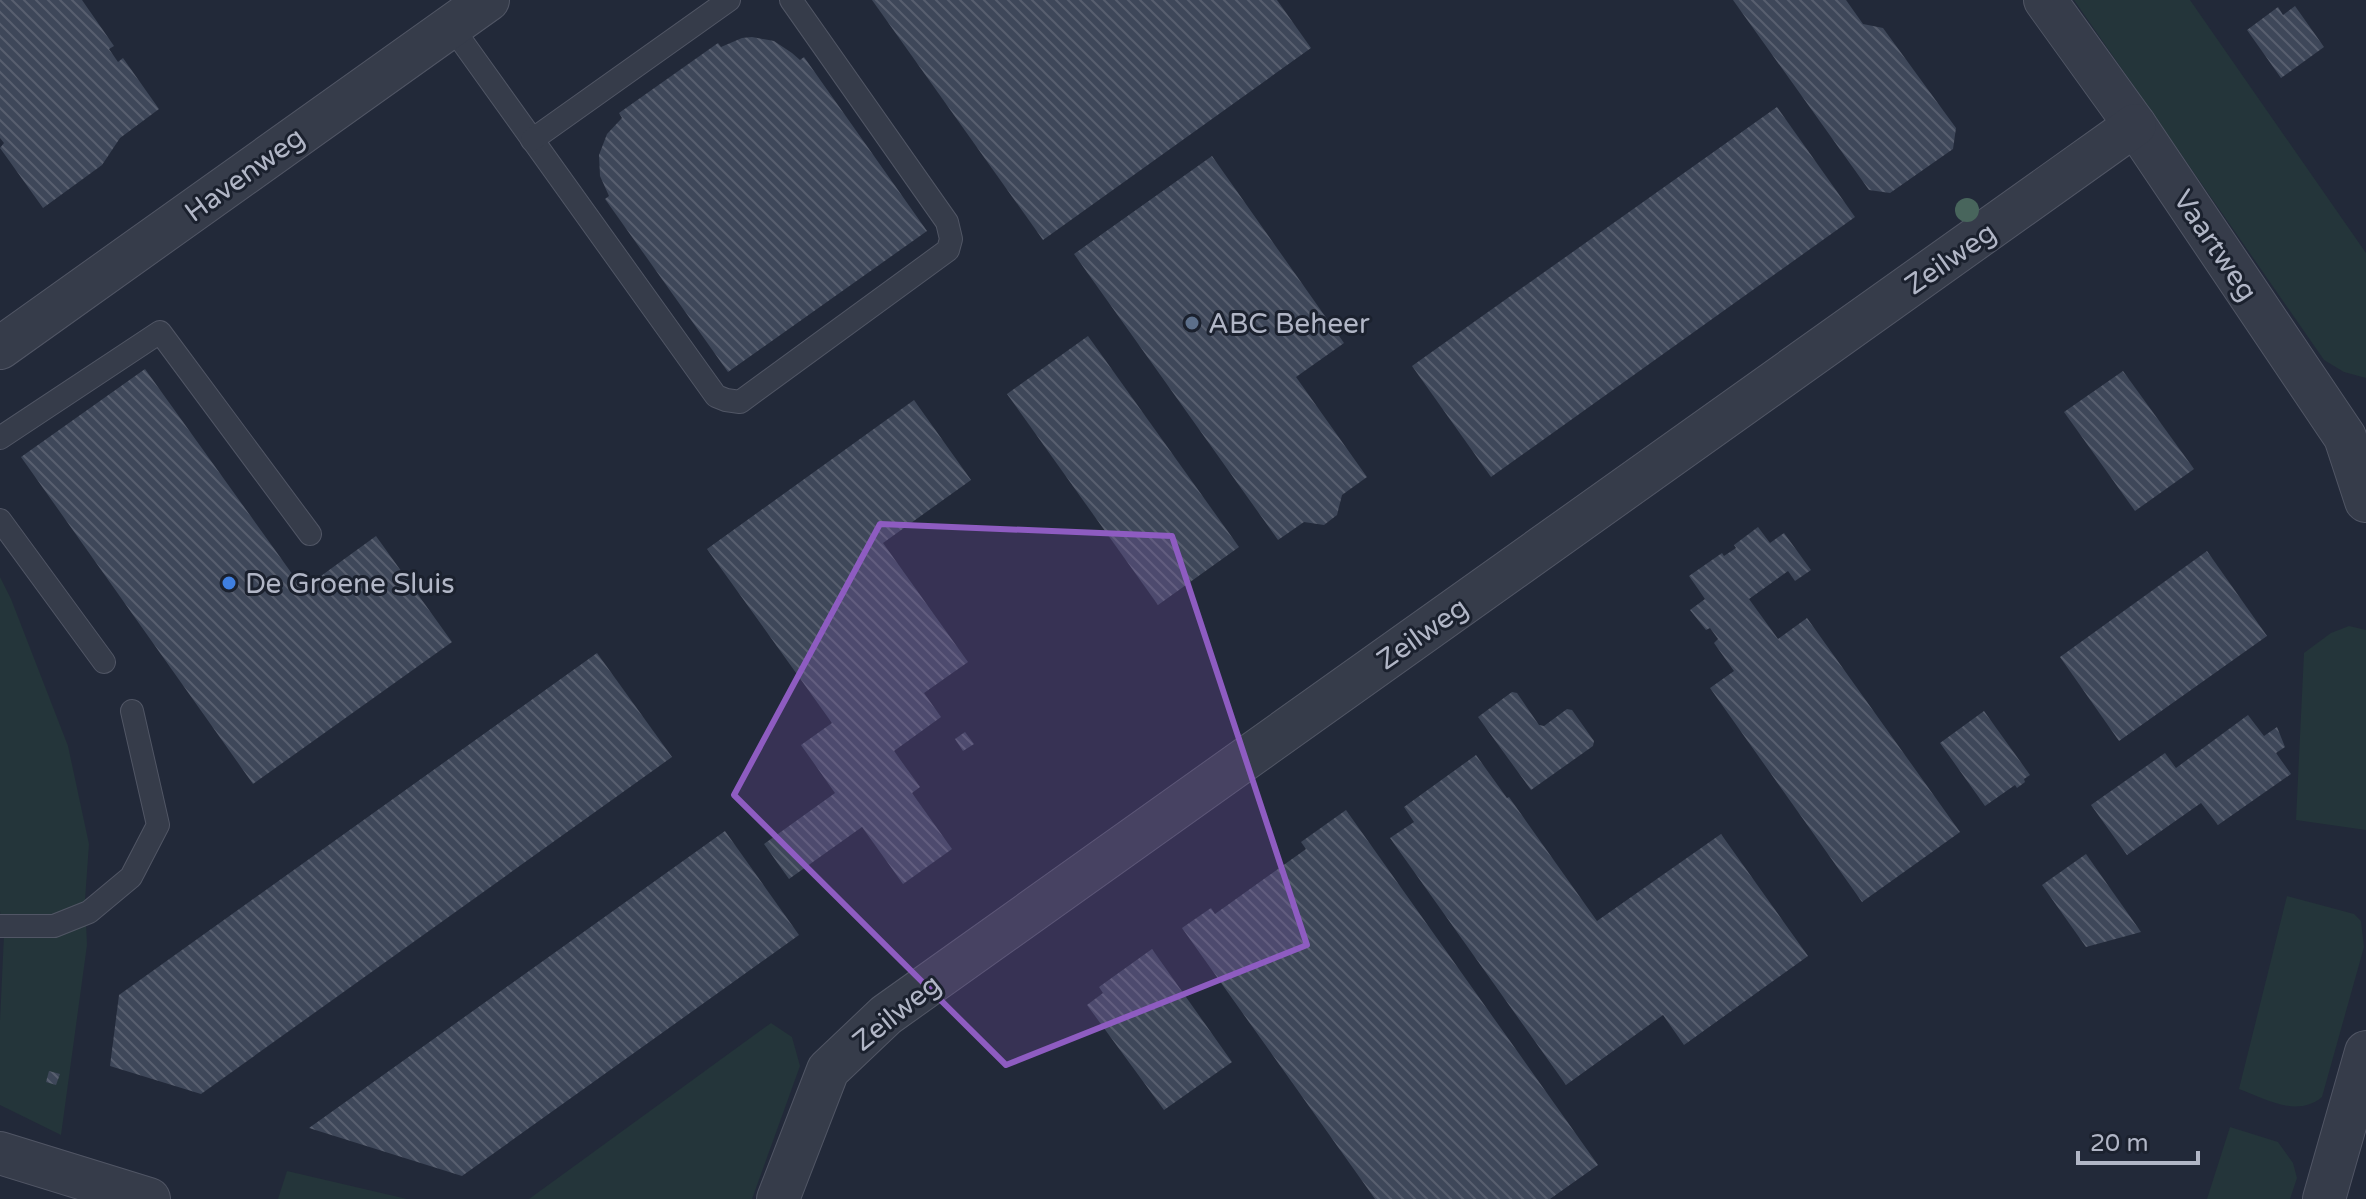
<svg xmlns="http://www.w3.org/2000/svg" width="2366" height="1199" viewBox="0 0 2366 1199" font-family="'Varela Round',sans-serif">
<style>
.green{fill:#24353a}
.building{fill:url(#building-back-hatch)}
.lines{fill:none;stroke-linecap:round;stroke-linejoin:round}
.service-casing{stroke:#515665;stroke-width:24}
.minor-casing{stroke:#515665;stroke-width:44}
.service{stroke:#363c4a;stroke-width:22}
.minor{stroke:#363c4a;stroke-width:42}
.tree{fill:#48655c}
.marked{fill:#8e5cc1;fill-opacity:0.2;stroke:#8e5cc1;stroke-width:6;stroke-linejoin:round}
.service-dot{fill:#5c6f8a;stroke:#1b212e;stroke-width:3}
.shop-dot{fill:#3f7fe0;stroke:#1b212e;stroke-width:3}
.labels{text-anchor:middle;stroke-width:6;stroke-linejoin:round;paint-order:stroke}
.street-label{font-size:28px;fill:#b1b6c6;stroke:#1b212e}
.poi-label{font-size:28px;fill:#b1b6c6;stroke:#1b212e;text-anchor:start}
</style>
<defs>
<pattern id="building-back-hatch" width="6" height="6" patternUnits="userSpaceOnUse" patternTransform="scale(2)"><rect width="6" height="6" fill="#3e4759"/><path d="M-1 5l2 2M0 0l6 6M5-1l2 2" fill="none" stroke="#585f6f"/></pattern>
</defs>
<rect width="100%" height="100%" fill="#222939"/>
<g class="green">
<polygon points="2074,0 2190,0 2366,253 2366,378 2344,372 2324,360"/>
<polygon points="0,577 11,599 68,746 89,844 85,900 87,945 61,1135 0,1105 0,1021 4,935 0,911"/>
<polygon points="2349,626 2366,630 2366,830 2296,820 2304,653 2331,633"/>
<path d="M 2287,896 L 2354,914 L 2361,921 L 2364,947 L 2322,1097 C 2297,1118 2266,1099 2239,1089 Z"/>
<polygon points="771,1023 792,1037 800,1066 752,1199 529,1199"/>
<polygon points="2230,1127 2278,1142 2293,1163 2297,1178 2290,1199 2207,1199"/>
<polygon points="287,1171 407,1199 278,1199"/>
</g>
<g class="building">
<polygon points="0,0 82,0 114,46 109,49 118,62 123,58 159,109 120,138 102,165 43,208 0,148 4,143 0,138"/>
<polygon points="872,0 1277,0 1311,48 1043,240"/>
<polygon points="1733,0 1846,0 1863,24 1883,28 1956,128 1953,149 1890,193 1869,190"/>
<polygon points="2295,6 2324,47 2281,78 2247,30 2278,7 2283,15"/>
<polygon points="752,37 774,41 792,53 800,60 804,57 927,231 728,372 605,199 609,196 600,176 599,155 607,134 622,118 619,113 718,43 721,47 742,38"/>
<polygon points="1777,107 1855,217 1491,477 1412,366"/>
<polygon points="1212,156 1344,343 1296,377 1367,477 1342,495 1337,515 1324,525 1304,522 1278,540 1074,254"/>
<polygon points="1088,336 1239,547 1158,605 1007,394"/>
<polygon points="145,369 303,589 376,536 452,642 253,784 21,457"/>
<polygon points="2123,371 2194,469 2135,511 2064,412"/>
<polygon points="914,400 971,480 883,543 968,662 924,693 941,717 894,751 920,787 912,793 952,849 903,884 862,827 789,879 764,844 835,793 801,745 832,723 707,549"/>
<polygon points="1758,527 1770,543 1784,533 1811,570 1795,581 1788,571 1749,599 1778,639 1807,618 1960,832 1862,902 1710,688 1734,671 1714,643 1718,639 1710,628 1706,630 1690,610 1705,599 1689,576 1722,553 1724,556 1736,548 1734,545"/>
<polygon points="2207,551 2267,636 2119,741 2060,657"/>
<polygon points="597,653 672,757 201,1094 110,1066 119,995"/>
<polygon points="1512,692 1517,693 1539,725 1544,726 1567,709 1572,710 1594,741 1593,746 1531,790 1478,717"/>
<polygon points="1984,711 2030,775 2024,779 2025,782 2017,788 2015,785 1985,806 1940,743"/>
<polygon points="2248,715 2264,736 2277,727 2285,747 2276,753 2291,774 2218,825 2201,803 2127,855 2091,805 2165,753 2176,768"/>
<polygon points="965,732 974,744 963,751 955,739"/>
<polygon points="1476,755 1507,798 1509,797 1597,921 1721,834 1808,956 1684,1045 1663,1015 1566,1085 1390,838 1414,822 1404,807"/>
<polygon points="1346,810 1598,1165 1550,1199 1375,1199 1182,928 1211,908 1215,914 1306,849 1301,842"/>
<polygon points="725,831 799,935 462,1176 309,1128"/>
<polygon points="2086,854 2141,932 2086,947 2042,885"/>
<polygon points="1152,949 1232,1062 1164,1110 1087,1005 1103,993 1099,987"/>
<polygon points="49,1071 60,1074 56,1085 46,1082"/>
</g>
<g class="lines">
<defs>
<g id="service">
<polyline points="451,26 716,396 726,400 740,402 948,250 951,239 947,222 791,0"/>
<polyline points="532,140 729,0"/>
<polyline points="0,438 160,332 310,534"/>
<polyline points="0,520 104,662"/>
<polyline points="0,926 54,926 89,912 131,877 158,825 132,711"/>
</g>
<g id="minor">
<polyline points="2045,0 2135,125 2345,437 2366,501"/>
<polyline points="0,348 488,0"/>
<polyline points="0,1153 149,1199"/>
<polyline points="778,1199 828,1070 886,1015 2135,125"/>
<polyline points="2324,1199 2366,1052"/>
</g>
</defs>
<use href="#service" class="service-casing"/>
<use href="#minor" class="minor-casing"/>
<use href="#service" class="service"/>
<use href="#minor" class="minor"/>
</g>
<circle class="tree" cx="1967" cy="210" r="12"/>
<path class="marked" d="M 880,524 L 1172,536 L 1307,945 L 1006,1065 L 734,795 Z"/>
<circle class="service-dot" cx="1192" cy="323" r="8"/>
<circle class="shop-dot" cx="229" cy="583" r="8"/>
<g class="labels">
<g class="street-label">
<text transform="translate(244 174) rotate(-36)" y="10">Havenweg</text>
<text transform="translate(2216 245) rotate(56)" y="10">Vaartweg</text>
<text transform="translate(1950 258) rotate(-35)" y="10">Zeilweg</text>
<text transform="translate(1422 633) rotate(-35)" y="10">Zeilweg</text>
<text transform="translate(896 1012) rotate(-39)" y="10">Zeilweg</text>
</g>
<g class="poi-label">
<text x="1208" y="333">ABC Beheer</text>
<text x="245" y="593">De Groene Sluis</text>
</g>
</g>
<path d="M2078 1151v12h120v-12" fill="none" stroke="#b1b6c6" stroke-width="4"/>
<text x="2090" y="1151" font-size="24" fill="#b1b6c6" stroke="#1b212e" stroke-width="6" paint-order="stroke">20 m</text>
</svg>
